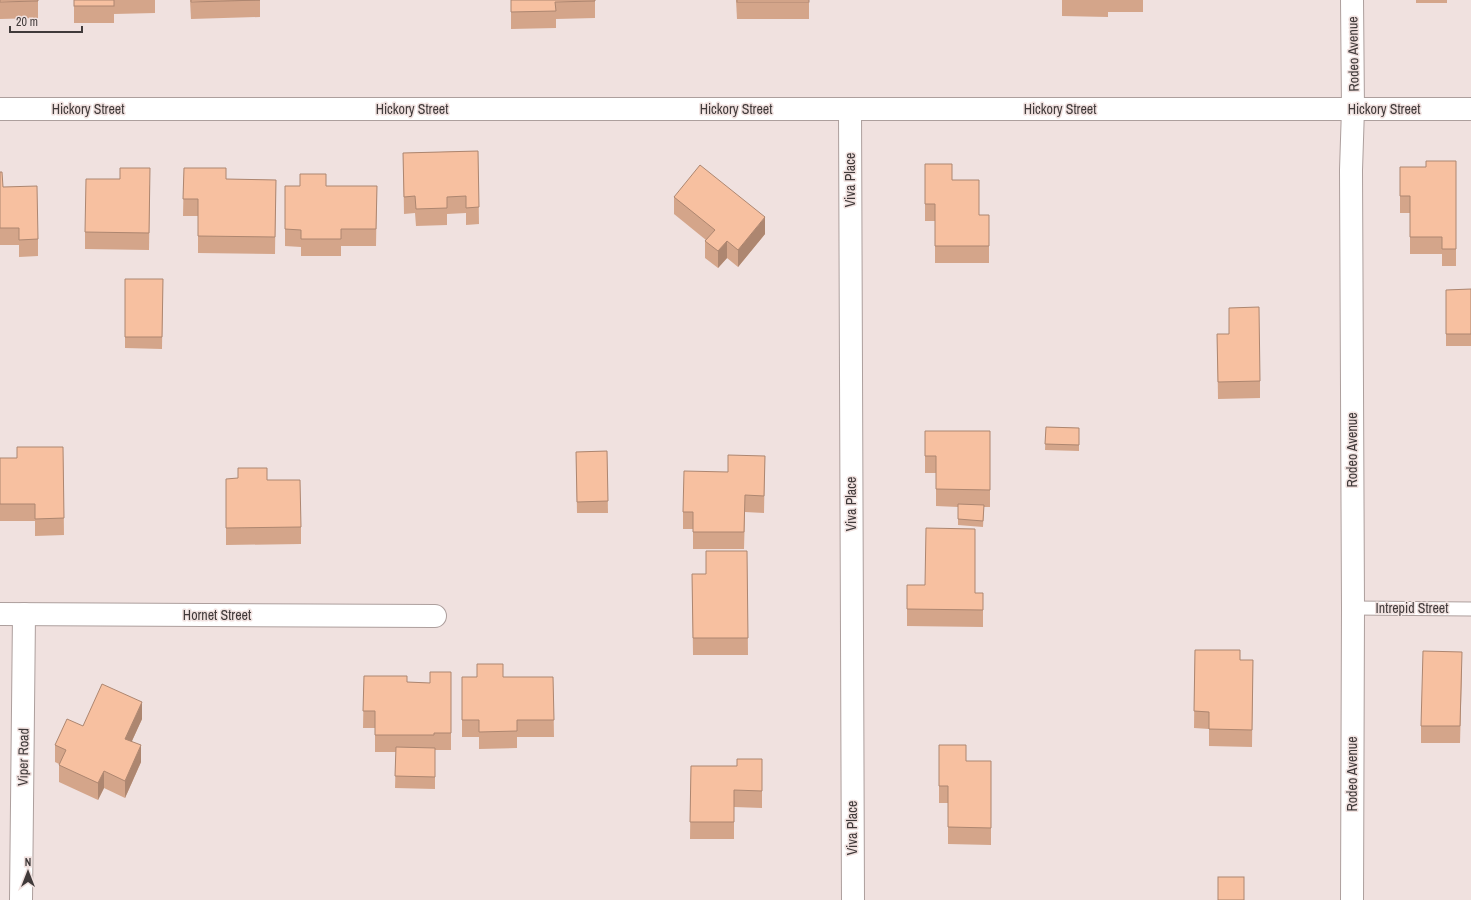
<svg xmlns="http://www.w3.org/2000/svg" width="1471" height="900" viewBox="0 0 1471 900" font-family="'Archivo Narrow',sans-serif">
<style>
.lines{fill:none;stroke-linecap:round;stroke-linejoin:round}
.service-casing{stroke:#ad9f9d;stroke-width:15}
.minor-casing{stroke:#ad9f9d;stroke-width:24}
.service{stroke:#fff;stroke-width:13}
.minor{stroke:#fff;stroke-width:22}
.wall{fill:#d4a58a}
.shaded-wall{fill:#ad8670}
.building{fill:#f7c0a0;stroke:#ad8670}
.labels{text-anchor:middle;stroke-width:3;stroke-linejoin:round;paint-order:stroke}
.street-label{font-size:14px;fill:#403a3a;stroke:#f0e1df}
</style>
<rect width="100%" height="100%" fill="#f0e1df"/>
<g class="lines">
<defs>
<polyline id="service" points="1353,608 1471,609"/>
<g id="minor">
<polyline points="0,109 1471,109"/>
<polyline points="850,109 853,900"/>
<polyline points="0,614 435,616"/>
<polyline points="21,900 24,614"/>
<polyline points="1352,900 1353,608 1351,170 1353,109 1352,0"/>
</g>
</defs>
<use href="#service" class="service-casing"/>
<use href="#minor" class="minor-casing"/>
<use href="#service" class="service"/>
<use href="#minor" class="minor"/>
</g>
<g class="wall">
<polygon points="0,0 38,0 38,18 0,19"/>
<polygon points="74,0 155,0 155,13 114,14 114,23 74,23"/>
<polygon points="190,0 260,0 260,17 191,19"/>
<polygon points="511,0 595,0 595,18 556,19 556,28 511,29"/>
<polygon points="736,0 809,0 809,19 737,19"/>
<polygon points="1062,0 1143,0 1143,12 1108,12 1108,17 1062,16"/>
<rect x="1416" y="0" width="31" height="3"/>
<polygon points="478,151 479,224 466,225 466,213 447,214 447,225 416,226 415,213 404,214 403,153"/>
<polygon points="1456,161 1456,266 1442,266 1442,254 1410,254 1410,213 1400,213 1400,167 1426,167"/>
<polygon points="925,164 952,180 979,215 989,215 989,263 935,263 935,221 925,221"/>
<polygon points="184,168 226,179 276,180 275,254 198,253 198,216 183,216"/>
<polygon points="0,172 3,187 38,239 38,256 19,257 19,245 0,245"/>
<polygon points="150,185 149,250 85,249 85,232"/>
<polygon points="285,186 377,186 376,246 341,246 341,256 301,256 301,247 285,246"/>
<polygon points="674,197 765,234 738,267 727,258 718,268 705,258 705,241 706,240 674,214"/>
<polygon points="125,279 163,279 162,349 125,348"/>
<polygon points="1471,289 1471,346 1446,346 1446,290"/>
<polygon points="1217,334 1260,381 1260,398 1218,399"/>
<polygon points="1046,427 1079,428 1079,451 1045,450"/>
<polygon points="925,431 990,431 990,507 984,507 983,527 958,525 958,507 936,506 936,473 925,473"/>
<polygon points="17,447 63,447 64,535 35,536 35,521 0,521 0,458 17,458"/>
<polygon points="607,451 608,513 577,513 576,452"/>
<polygon points="765,456 764,513 745,512 744,549 693,549 693,529 683,529 683,512 728,472"/>
<polygon points="226,479 301,527 301,544 226,545"/>
<polygon points="747,551 748,655 693,655 692,574 706,574"/>
<polygon points="907,585 975,593 983,593 983,627 907,626"/>
<polygon points="1195,650 1240,660 1253,660 1252,747 1209,746 1209,729 1194,728"/>
<polygon points="1462,669 1460,743 1421,743 1421,726"/>
<polygon points="451,672 451,750 435,750 435,789 395,788 396,752 375,752 375,728 363,728 364,676 407,682 430,683"/>
<polygon points="462,677 553,677 554,737 517,737 517,748 479,749 479,737 462,737"/>
<polygon points="142,719 132,741 141,762 125,798 104,788 98,800 59,782 59,764 55,762 55,745 83,726"/>
<polygon points="939,745 966,761 991,761 991,845 948,844 948,803 939,803"/>
<polygon points="762,759 762,808 734,807 734,839 690,839 691,766 737,766"/>
</g>
<g class="shaded-wall">
<polygon points="765,217 765,234 738,267 738,250"/>
<polygon points="727,241 727,258 718,268 718,251"/>
<polygon points="142,702 142,719 125,756 125,739"/>
<polygon points="141,745 141,762 125,798 125,781"/>
<polygon points="104,771 104,788 98,800 98,783"/>
</g>
<g class="building">
<polygon points="0,0 38,0 38,1 0,2"/>
<rect x="74" y="0" width="40" height="6"/>
<polygon points="191,0 260,0 191,2"/>
<polygon points="511,0 595,0 595,1 555,2 556,11 511,12"/>
<rect x="737" y="0" width="72" height="2"/>
<polygon points="478,151 479,207 466,208 466,196 447,197 447,208 416,209 415,196 404,197 403,153"/>
<polygon points="1426,161 1456,161 1456,249 1442,249 1442,237 1410,237 1410,196 1400,196 1400,167 1426,167"/>
<polygon points="925,164 952,164 952,180 979,180 979,215 989,215 989,246 935,246 935,204 925,204"/>
<polygon points="700,165 765,217 738,250 727,241 718,251 705,241 715,230 674,197"/>
<polygon points="120,168 150,168 149,233 85,232 86,179 120,179"/>
<polygon points="184,168 226,168 226,179 276,180 275,237 198,236 198,199 183,199"/>
<polygon points="0,172 2,172 3,187 37,186 38,239 19,240 19,228 0,228"/>
<polygon points="300,174 326,174 326,186 377,186 376,229 341,229 341,239 301,239 301,230 285,229 285,186 300,186"/>
<polygon points="125,279 163,279 162,337 125,337"/>
<polygon points="1471,289 1471,334 1446,334 1446,290"/>
<polygon points="1259,307 1260,381 1218,382 1217,334 1229,334 1229,308"/>
<polygon points="1046,427 1079,428 1079,445 1045,444"/>
<polygon points="925,431 990,431 990,490 936,489 936,456 925,456"/>
<polygon points="17,447 63,447 64,518 35,519 35,504 0,504 0,458 17,458"/>
<polygon points="607,451 608,501 577,502 576,452"/>
<polygon points="728,455 765,456 764,496 745,495 744,532 693,532 693,512 683,512 684,471 728,472"/>
<polygon points="238,468 267,468 267,480 300,480 301,527 226,528 226,479 238,478"/>
<polygon points="958,504 984,505 983,521 958,519"/>
<polygon points="926,528 975,529 975,593 983,593 983,610 907,609 907,585 925,585"/>
<polygon points="706,551 747,551 748,638 693,638 692,574 706,574"/>
<polygon points="1195,650 1240,650 1240,660 1253,660 1252,730 1209,729 1209,712 1194,711"/>
<polygon points="1423,651 1462,652 1460,726 1421,726"/>
<polygon points="477,664 503,664 503,677 553,677 554,720 517,720 517,731 479,732 479,720 462,720 462,677 477,677"/>
<polygon points="430,672 451,672 451,733 434,733 434,735 375,735 375,711 363,711 364,676 407,676 407,682 430,683"/>
<polygon points="102,684 142,702 125,739 141,745 125,781 104,771 98,783 59,765 66,750 55,745 67,719 83,726"/>
<polygon points="939,745 966,745 966,761 991,761 991,828 948,827 948,786 939,786"/>
<polygon points="396,747 435,748 435,777 395,776"/>
<polygon points="737,759 762,759 762,791 734,790 734,822 690,822 691,766 737,766"/>
<rect x="1218" y="877" width="26" height="23"/>
</g>
<g class="labels">
<g class="street-label">
<text transform="translate(1353 54) rotate(-91)" y="5">Rodeo Avenue</text>
<text x="88" y="114">Hickory Street</text>
<text x="412" y="114">Hickory Street</text>
<text x="736" y="114">Hickory Street</text>
<text x="1060" y="114">Hickory Street</text>
<text x="1384" y="114">Hickory Street</text>
<text transform="translate(850 180) rotate(-90)" y="5">Viva Place</text>
<text transform="translate(1352 450) rotate(-90)" y="5">Rodeo Avenue</text>
<text transform="translate(851 504) rotate(-90)" y="5">Viva Place</text>
<text x="1412" y="613">Intrepid Street</text>
<text x="217" y="620">Hornet Street</text>
<text transform="translate(23 757) rotate(-89)" y="5">Viper Road</text>
<text transform="translate(1352 774) rotate(-90)" y="5">Rodeo Avenue</text>
<text transform="translate(852 828) rotate(-90)" y="5">Viva Place</text>
</g>
</g>
<g transform="translate(28 872)" stroke="#f0e1df" stroke-width="3" paint-order="stroke">
<path d="M0-3L7 15L0 10L-7 15Z" fill="#403a3a"/>
<text y="-6" font-size="11" font-weight="bold" text-anchor="middle" fill="#403a3a">N</text>
</g>
<path d="M10 26v6h72v-6" fill="none" stroke="#403a3a" stroke-width="2"/>
<text x="16" y="26" font-size="12" fill="#403a3a" stroke="#f0e1df" stroke-width="3" paint-order="stroke">20 m</text>
</svg>
